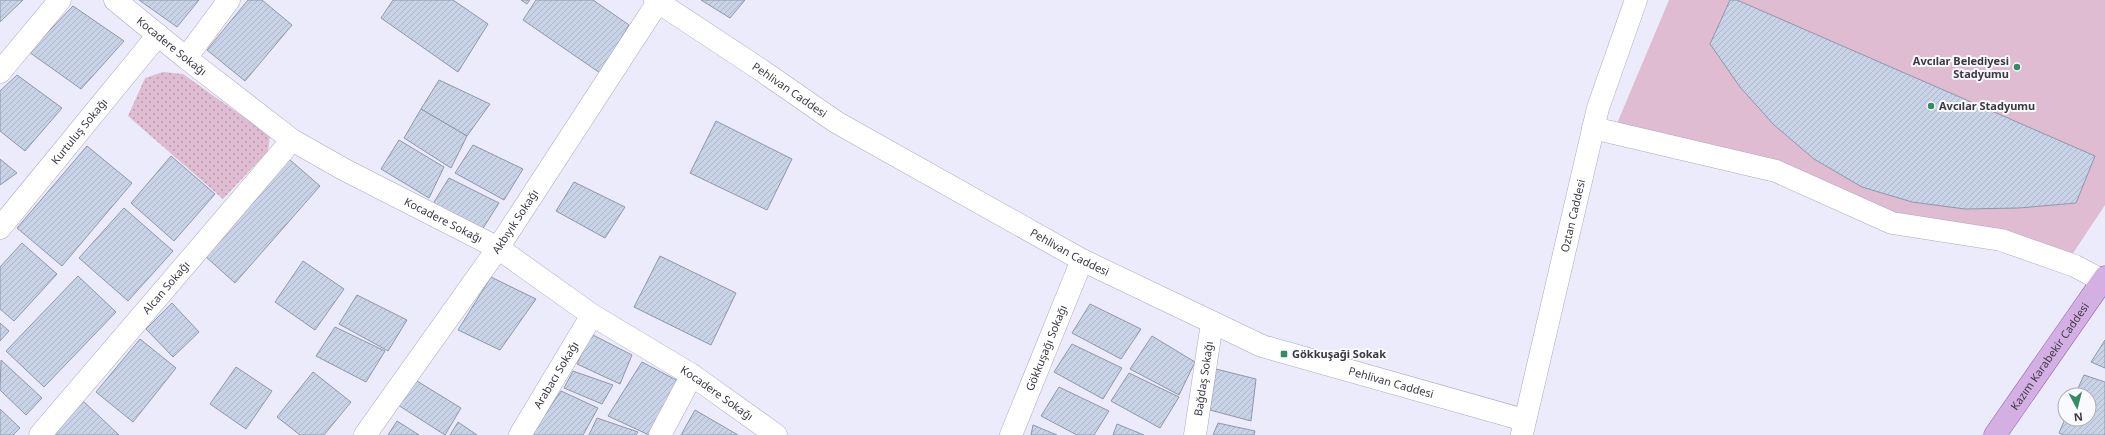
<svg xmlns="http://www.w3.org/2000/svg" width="2105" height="435" viewBox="0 0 2105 435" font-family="'Noto Sans',sans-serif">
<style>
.grass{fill:url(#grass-dots)}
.pitch{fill:#e0bcd2}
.building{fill:url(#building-hatch);stroke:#8e98aa}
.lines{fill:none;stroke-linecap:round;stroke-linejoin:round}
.minor-casing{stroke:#aaa9bd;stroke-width:23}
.major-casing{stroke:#8c63a0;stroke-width:23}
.minor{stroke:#fff;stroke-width:22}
.major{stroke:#d4afe4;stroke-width:22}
.poi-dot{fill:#338c62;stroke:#faf9fe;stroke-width:1.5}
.labels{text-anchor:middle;stroke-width:4;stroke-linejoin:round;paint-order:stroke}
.street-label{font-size:11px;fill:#3b3a43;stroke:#faf9fe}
.poi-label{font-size:11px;font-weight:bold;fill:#3b3a43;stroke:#faf9fe;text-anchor:start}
</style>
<defs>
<pattern id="grass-dots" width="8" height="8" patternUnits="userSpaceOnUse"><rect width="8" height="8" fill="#e0bcd2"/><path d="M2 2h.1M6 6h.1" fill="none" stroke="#b79aac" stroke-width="1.8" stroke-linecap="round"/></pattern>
<pattern id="building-hatch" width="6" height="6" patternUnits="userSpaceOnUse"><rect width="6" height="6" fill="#c9d3e7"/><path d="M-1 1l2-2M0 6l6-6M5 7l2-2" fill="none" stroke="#aeb6c7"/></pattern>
</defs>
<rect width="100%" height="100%" fill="#ecebfc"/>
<polygon class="grass" points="163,72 183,74 270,136 268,151 223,199 128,116 145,78"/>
<polygon class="pitch" points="1669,0 2105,0 2105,205 2062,270 2004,236 1892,221 1843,200 1613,133"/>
<g class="building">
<polygon points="0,0 23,0 0,22"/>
<polygon points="139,0 199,0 177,27"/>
<polygon points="248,0 262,0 292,25 245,81 207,50"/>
<polygon points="393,0 453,0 488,24 458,72 381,18"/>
<polygon points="521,0 530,0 527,4"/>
<polygon points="536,0 593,0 629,25 600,73 523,20"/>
<polygon points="701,0 745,0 730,18"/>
<polygon points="1730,0 1737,0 2095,156 2076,203 2019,208 1965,209 1912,202 1862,187 1814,159 1774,125 1740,87 1710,44"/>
<polygon points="73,6 124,41 81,89 29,52"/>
<polygon points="17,75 62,108 25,151 0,131 0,91"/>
<polygon points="439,80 490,104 467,136 421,109"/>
<polygon points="421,109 467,136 451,168 404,138"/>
<polygon points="716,121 792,159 767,210 690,173"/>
<polygon points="399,140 444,167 429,198 381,169"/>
<polygon points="473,145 523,169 504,200 455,173"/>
<polygon points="87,146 132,183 62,266 17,228"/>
<polygon points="171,156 215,194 174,241 131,203"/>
<polygon points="0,159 17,173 0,185"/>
<polygon points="289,159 320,186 235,283 205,256"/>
<polygon points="449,178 499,203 480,233 431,207"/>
<polygon points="574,182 625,207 605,238 556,211"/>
<polygon points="124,208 173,251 128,301 79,258"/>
<polygon points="22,243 57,274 14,321 0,309 0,267"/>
<polygon points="660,256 736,293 711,345 634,307"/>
<polygon points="303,261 344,289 315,330 275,302"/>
<polygon points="78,276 116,312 44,387 6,351"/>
<polygon points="491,277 536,299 500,350 458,330"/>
<polygon points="357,295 407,320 388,351 339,324"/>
<polygon points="172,303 199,332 173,357 146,329"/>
<polygon points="1090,304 1141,329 1121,359 1072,333"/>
<polygon points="0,323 9,331 0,341"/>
<polygon points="335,327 385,351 366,382 316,356"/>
<polygon points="591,334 632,355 620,384 577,364"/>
<polygon points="1152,336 1195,362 1179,395 1130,369"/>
<polygon points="140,339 176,368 133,422 96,392"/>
<polygon points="2105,340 2105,368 2091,362"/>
<polygon points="1072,344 1122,368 1103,399 1054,372"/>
<polygon points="1,360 42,398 26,415 0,390"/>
<polygon points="642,362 680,382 649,435 608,416"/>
<polygon points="236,367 272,391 246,429 210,404"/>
<polygon points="1216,369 1256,379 1251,421 1210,410"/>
<polygon points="573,371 613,385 602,404 564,388"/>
<polygon points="313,372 351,402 324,435 300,435 277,417"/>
<polygon points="1129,373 1179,397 1160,428 1111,401"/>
<polygon points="2084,375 2105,382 2105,435 2064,435 2059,433 2065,419 2089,419 2089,395 2075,395"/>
<polygon points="417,381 461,408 445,435 398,405"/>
<polygon points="1059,387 1109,411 1094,435 1077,435 1041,416"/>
<polygon points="561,391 598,408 583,435 531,435"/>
<polygon points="82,400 119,435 55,435"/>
<polygon points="0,409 20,428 13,435 0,435"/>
<polygon points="695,410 738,435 681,435"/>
<polygon points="597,418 638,432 636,435 589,435"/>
<polygon points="397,421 419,435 388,435"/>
<polygon points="458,422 477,435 450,435"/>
<polygon points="1218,423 1255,431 1254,435 1213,435"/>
<polygon points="1117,424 1144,435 1113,435"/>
<polygon points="1033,425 1057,435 1031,435"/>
</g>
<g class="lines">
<defs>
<g id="minor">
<path id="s1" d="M 115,0 L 186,58 L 292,140 L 345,170 L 498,248 L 592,315 L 692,375 L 776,435"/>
<path id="s2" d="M 655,0 L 761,70 L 836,122 L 1082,260 L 1262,346 L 1524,420"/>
<polyline points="186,58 229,0"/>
<polyline points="0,72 60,0"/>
<polyline points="1593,128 1776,171 1892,223 2001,240 2075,266 2105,282"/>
<path id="s3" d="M 0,228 L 158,35"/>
<path id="s4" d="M 1522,434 L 1598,108 L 1636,0"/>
<path id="s5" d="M 40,435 L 292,140"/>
<path id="s6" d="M 365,435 L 498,248 L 658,2"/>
<path id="s7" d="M 520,435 L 592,315"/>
<polyline points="660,435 692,375"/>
<path id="s8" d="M 1011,435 L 1082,260"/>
<path id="s9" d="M 1195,435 L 1212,323"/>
</g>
<g id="major">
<path id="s10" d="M 1995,435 L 2105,277"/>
</g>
</defs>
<use href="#minor" class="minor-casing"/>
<use href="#major" class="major-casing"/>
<use href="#minor" class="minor"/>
<use href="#major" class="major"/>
</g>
<g class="poi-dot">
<circle cx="2017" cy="67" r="4"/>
<circle cx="1931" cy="106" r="4"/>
<rect x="1280" y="350" width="8" height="8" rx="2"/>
</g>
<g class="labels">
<g class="street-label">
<text dy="4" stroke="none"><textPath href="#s1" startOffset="73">Kocadere Sokağı</textPath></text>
<text dy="4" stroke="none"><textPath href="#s2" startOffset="162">Pehlivan Caddesi</textPath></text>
<text dy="4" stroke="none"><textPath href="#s3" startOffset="125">Kurtuluş Sokağı</textPath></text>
<text dy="4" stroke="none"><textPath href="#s4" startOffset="224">Oztan Caddesi</textPath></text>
<text dy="4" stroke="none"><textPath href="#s1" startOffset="397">Kocadere Sokağı</textPath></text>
<text dy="4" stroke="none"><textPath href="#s6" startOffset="261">Akbıyık Sokağı</textPath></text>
<text dy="4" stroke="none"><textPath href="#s2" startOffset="486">Pehlivan Caddesi</textPath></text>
<text dy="4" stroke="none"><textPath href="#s5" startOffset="194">Alcan Sokağı</textPath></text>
<text dy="4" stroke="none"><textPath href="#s8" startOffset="94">Gökkuşağı Sokağı</textPath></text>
<text dy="4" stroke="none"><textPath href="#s10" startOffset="96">Kazım Karabekir Caddesi</textPath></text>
<text dy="4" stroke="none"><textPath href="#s7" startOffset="70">Arabacı Sokağı</textPath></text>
<text dy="4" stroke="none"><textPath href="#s9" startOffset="57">Bağdaş Sokağı</textPath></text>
<text dy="4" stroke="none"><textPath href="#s2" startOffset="834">Pehlivan Caddesi</textPath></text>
<text dy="4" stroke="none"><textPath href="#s1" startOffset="721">Kocadere Sokağı</textPath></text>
</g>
<g class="poi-label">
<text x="2009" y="65" text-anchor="end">Avcılar Belediyesi<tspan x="2009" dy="13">Stadyumu</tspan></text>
<text x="1939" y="110">Avcılar Stadyumu</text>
<text x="1292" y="358">Gökkuşaği Sokak</text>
</g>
</g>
<g transform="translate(2077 407) rotate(173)"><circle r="19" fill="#faf9fe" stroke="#aeadb3"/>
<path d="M0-3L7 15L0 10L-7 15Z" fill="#338c62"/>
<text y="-6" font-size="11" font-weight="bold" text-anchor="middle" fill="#3b3a43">N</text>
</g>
</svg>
